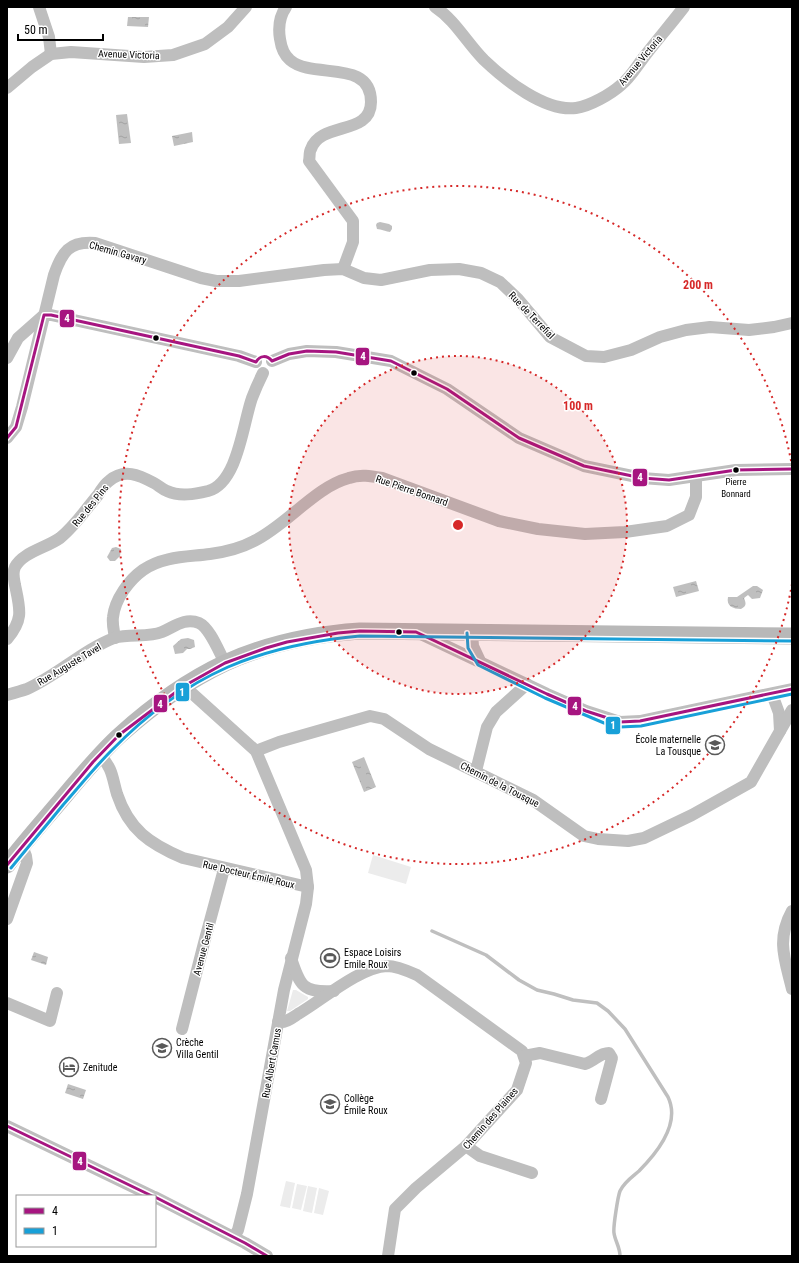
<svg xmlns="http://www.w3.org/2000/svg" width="799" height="1263" viewBox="0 0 799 1263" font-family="'Roboto Condensed',sans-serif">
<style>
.grass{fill:#ececec}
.water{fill:url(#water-ripples)}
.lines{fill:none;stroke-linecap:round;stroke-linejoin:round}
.stream{stroke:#bfbfbf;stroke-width:3.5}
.street{stroke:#bebebe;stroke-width:12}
.secondary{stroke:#b8b8b8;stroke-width:17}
.bus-1-casing{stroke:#fff;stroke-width:6}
.bus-2-casing{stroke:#fff;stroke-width:6}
.bus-1{stroke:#a61580;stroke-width:3}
.bus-2{stroke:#18a0d8;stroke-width:3}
.ring{fill:none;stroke:#d62828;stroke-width:2;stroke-dasharray:2 4}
.bus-dot{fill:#000;stroke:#fff;stroke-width:1.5}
.labels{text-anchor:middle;stroke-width:3;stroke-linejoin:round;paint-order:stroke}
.bus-label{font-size:9px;fill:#000;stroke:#fff}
.street-label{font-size:10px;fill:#000;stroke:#fff}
.poi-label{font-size:10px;fill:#000;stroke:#fff;text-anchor:start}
.centre{fill:#d62828;stroke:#fff;stroke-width:2}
.ring-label{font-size:12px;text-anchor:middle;font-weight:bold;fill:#d62828;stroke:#fff;stroke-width:3;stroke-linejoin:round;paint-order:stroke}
.line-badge{stroke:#fff;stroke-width:1.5}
.badge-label{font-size:11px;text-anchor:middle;font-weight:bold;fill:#fff}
</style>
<defs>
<pattern id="water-ripples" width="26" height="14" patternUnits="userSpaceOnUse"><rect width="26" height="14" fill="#bfbfbf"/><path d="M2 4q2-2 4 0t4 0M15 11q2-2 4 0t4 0" fill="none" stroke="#a2a2a2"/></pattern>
</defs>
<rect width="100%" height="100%" fill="#fff"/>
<g class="grass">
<polygon points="373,855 411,867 406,884 368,873"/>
<polygon points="293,990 296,990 308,997 308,999 290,1011 287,1011"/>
<polygon points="286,1181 295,1183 290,1208 280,1206"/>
<polygon points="297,1184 307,1186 301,1210 292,1208"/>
<polygon points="308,1186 317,1188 312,1213 303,1211"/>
<polygon points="319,1188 329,1191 323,1215 314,1213"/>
</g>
<g class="water">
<polygon points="128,17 149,17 148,27 127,26"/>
<polygon points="127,114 131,143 119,144 116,115"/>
<polygon points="192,132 193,142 174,146 172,136"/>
<path d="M 380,222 L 389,224 L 392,226 L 392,229 L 390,232 C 387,232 381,229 377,229 L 376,225 L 377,223 Z"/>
<polygon points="116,547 121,549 120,556 115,561 110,561 107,557 112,548"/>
<polygon points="696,581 699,591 676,597 673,587"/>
<path d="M 753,586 L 757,586 L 763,590 L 760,598 L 752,599 L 748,595 L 744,598 C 746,603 747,606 741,609 C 733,609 726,606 728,597 L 737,597 Z"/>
<polygon points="188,638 194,640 195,647 190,649 187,649 183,653 175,654 173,646 181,639"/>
<polygon points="364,757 376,787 364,792 352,762"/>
<polygon points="34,952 48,957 46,965 31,960"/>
<polygon points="68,1084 86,1090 83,1099 65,1093"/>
</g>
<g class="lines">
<path class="stream" d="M 432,931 L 486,955 L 519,980 L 537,990 L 554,994 L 573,1000 L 597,1003 L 608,1011 L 625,1029 L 668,1097 C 681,1124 657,1153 639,1171 C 632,1177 624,1182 620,1191 C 618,1196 613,1227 614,1233 C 615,1241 620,1247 620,1256"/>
<g class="street">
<polyline points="39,7 49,37 51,54"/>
<path d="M 286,7 C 279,17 278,27 280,39 C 281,46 284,55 290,60 C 313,80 371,58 371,102 C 371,136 321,121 311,149 C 309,152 310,157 309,161 L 353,221 L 353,242 L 343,269"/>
<path d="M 435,7 C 455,20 467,43 484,60 C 505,80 545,112 576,108 C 590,106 611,94 621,85 C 630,78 637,66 644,57 C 657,40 671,24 684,7"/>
<polyline points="7,88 32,67 51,54 71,52 144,57 173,55 205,44 228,27 246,7"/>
<polyline points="44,315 51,315 239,356 256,362"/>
<polyline points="7,358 18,338 44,315"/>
<polyline points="272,361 289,354 307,351 336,352 391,361 447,389 519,438 584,466 642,478 669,480 736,470 792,469"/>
<path d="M 7,438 L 16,427 L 22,407 L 54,275 C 62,252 69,241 95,243 L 201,278 L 216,281 L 239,281 L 324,270 L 343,269 L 364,278 L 381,280 L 430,270 L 459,269 L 481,273 L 500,282 L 518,299 L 550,337 L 586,356 L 604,357 L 631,350 L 660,337 L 686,330 L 710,327 L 749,330 L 774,327 L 792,323"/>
<polyline points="472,633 473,646 480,661"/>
<polyline points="421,634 547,694 586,711 620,722 640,721 792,689"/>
<path d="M 115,638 C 114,631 112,624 113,617 C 115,599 129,580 143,570 C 163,556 188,557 210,554 C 225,552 241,548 254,541 C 287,525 315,487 349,478 C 360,474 371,476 382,478 L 499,521 L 538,529 L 585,534 L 625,532 L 667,526 L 689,515 L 696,497 L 696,476"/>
<path d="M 7,639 C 24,619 20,609 15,585 C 14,579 12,573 15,567 C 23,552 46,548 60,538 C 75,526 86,509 98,495 C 101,490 105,484 109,481 C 124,468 139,475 154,483 C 158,485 162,489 167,491 C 180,497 195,494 208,491 C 238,483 243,423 252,398 C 255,390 259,381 263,373"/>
<polyline points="184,686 256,751 306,870 308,887 306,904 284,990 247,1194 238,1230 234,1237"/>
<polyline points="772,694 779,713 780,731"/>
<path d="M 7,695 C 14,693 21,691 27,689 C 58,675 83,650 114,638 C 129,633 148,638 162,632 C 174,627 185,617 199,623 C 210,628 219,652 225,663"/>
<polyline points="256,751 279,742 370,716 384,719 429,749 533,800 584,836 598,839 628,841 644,838 692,815 751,782 792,710"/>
<path d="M 100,755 C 113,769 112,777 117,794 C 129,830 150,844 183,858 L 308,887"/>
<polyline points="476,771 487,727 496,712 527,684"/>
<path d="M 792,911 C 776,940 785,960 792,989"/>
<polyline points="7,919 27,863 26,856 22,846"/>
<path d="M 291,958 C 300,986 303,993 334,991"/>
<polyline points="7,1003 50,1021 57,993"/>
<path d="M 278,1022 C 286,1023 292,1018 298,1014 C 322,1000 360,967 387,966 C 397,966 408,971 417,975 L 522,1051 L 526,1063 L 517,1090 L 466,1146 L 416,1188 L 395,1209 L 388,1256"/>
<polyline points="182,1029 204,943 224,869"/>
<path d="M 524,1056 L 540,1053 L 585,1064 C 595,1061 599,1053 609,1053 L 612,1058 L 601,1099"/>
<polyline points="7,1126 152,1196"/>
<polyline points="466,1146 480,1156 532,1173"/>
<polyline points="155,1197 245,1243 267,1256"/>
</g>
<path class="secondary" d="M 7,865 C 26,840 47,817 67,793 C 84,773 101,752 120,735 C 151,707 187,681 225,663 C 267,644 314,634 360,631 L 792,636"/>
<defs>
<g id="bus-1">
<path d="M 7,438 L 16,427 L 44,315 L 51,315 L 239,356 L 256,362 C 260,355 267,355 272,361 L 289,354 L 307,351 L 336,352 L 391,361 L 447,389 L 519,438 L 584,466 L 642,478 L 669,480 L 736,470 L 792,469"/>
<polyline points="7,865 93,762 119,735 184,686 225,663 266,648 287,642 338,633 360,631 416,632 547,694 586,711 620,722 640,721 792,689"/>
<polyline points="7,1126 152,1196"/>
<polyline points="155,1197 245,1243 267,1256"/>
</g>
<g id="bus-2">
<polyline points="467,633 468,648 478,665 545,698 604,723 620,727 641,726 792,694"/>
<path d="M 11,868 C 28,847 46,826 63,805 C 79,787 94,768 111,751 C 144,717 185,686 228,667 C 270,649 315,640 360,636 L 792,641"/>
</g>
</defs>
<use href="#bus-1" class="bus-1-casing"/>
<use href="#bus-2" class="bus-2-casing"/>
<use href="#bus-1" class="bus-1"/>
<use href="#bus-2" class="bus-2"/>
</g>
<circle cx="458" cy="525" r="169" fill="#d62828" fill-opacity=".12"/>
<g class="ring">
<circle cx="458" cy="525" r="169"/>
<path d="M792 584A339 339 0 1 1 792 466"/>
</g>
<defs>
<symbol id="school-ring" viewBox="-11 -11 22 22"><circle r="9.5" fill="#fff" stroke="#595959" stroke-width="1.5"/><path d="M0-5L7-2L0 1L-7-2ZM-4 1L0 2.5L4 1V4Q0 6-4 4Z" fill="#595959"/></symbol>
<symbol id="stadium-ring" viewBox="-11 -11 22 22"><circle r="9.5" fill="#fff" stroke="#595959" stroke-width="1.5"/><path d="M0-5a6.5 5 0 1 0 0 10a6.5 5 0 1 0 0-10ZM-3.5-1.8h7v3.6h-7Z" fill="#595959"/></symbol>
<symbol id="hotel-ring" viewBox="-11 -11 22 22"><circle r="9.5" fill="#fff" stroke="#595959" stroke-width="1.5"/><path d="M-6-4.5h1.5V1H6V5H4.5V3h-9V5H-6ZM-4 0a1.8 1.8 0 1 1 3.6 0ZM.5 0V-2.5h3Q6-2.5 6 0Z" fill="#595959"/></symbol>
</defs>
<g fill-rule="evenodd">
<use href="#school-ring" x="704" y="734" width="22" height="22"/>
<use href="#stadium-ring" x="319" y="947" width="22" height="22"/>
<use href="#school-ring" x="151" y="1037" width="22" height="22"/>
<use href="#hotel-ring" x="58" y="1056" width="22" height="22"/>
<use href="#school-ring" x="319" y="1093" width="22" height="22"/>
</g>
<g class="bus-dot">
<circle cx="156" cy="338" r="3.5"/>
<circle cx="414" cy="373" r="3.5"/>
<circle cx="736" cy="470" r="3.5"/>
<circle cx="399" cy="632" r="3.5"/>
<circle cx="119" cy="735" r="3.5"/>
</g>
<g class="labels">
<g class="bus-label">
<text x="736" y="485">Pierre<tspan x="736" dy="12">Bonnard</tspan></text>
</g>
<g class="street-label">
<text transform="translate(129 54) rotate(2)" y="4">Avenue Victoria</text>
<text transform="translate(640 60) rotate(-50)" y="4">Avenue Victoria</text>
<text transform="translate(118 252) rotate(16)" y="4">Chemin Gavary</text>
<text transform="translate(532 315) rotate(46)" y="4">Rue de Terrefial</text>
<text transform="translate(412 490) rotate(19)" y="4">Rue Pierre Bonnard</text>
<text transform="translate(90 505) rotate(-51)" y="4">Rue des Pins</text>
<text transform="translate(69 664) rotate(-31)" y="4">Rue Auguste Tavel</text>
<text transform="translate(500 784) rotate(27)" y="4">Chemin de la Tousque</text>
<text transform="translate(249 874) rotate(13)" y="4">Rue Docteur Émile Roux</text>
<text transform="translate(203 949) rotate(-75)" y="4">Avenue Gentil</text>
<text transform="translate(271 1063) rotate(-80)" y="4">Rue Albert Camus</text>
<text transform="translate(490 1118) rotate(-49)" y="4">Chemin des Plaines</text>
</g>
<g class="poi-label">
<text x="701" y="743" text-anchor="end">École maternelle<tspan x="701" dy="12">La Tousque</tspan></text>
<text x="344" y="956">Espace Loisirs<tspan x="344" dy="12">Emile Roux</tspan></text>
<text x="176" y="1046">Crèche<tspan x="176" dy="12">Villa Gentil</tspan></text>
<text x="83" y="1071">Zenitude</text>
<text x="344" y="1102">Collège<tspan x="344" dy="12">Émile Roux</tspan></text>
</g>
</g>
<circle cx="458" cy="525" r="6" class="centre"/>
<g class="ring-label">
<text x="698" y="289">200 m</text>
<text x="578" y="410">100 m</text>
</g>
<g class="line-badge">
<rect x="59" y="309" width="16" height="19" rx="4" fill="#a61580"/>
<rect x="355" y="347" width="15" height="19" rx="4" fill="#a61580"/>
<rect x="632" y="468" width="16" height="19" rx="4" fill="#a61580"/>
<rect x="175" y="682" width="15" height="20" rx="4" fill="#18a0d8"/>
<rect x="153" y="694" width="15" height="19" rx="4" fill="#a61580"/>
<rect x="567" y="696" width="15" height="20" rx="4" fill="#a61580"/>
<rect x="605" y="716" width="16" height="19" rx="4" fill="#18a0d8"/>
<rect x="72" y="1151" width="15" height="20" rx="4" fill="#a61580"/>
</g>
<g class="badge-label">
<text x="67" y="322">4</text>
<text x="363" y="360">4</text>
<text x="640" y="481">4</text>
<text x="182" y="696">1</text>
<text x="160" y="708">4</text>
<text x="575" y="710">4</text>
<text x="613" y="729">1</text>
<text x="80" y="1165">4</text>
</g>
<rect width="799" height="1263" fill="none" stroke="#000000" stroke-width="16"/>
<rect x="16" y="1195" width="140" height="52" fill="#ffffff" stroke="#999999"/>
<rect x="24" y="1208" width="20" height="6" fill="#a61580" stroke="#999999"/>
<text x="52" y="1215" font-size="12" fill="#000000">4</text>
<rect x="24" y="1228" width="20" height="6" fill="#18a0d8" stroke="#999999"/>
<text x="52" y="1235" font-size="12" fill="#000000">1</text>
<path d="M18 34v6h85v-6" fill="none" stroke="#000000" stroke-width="2"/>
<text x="24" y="34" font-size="12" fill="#000000" stroke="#ffffff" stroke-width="3" paint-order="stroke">50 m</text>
</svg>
